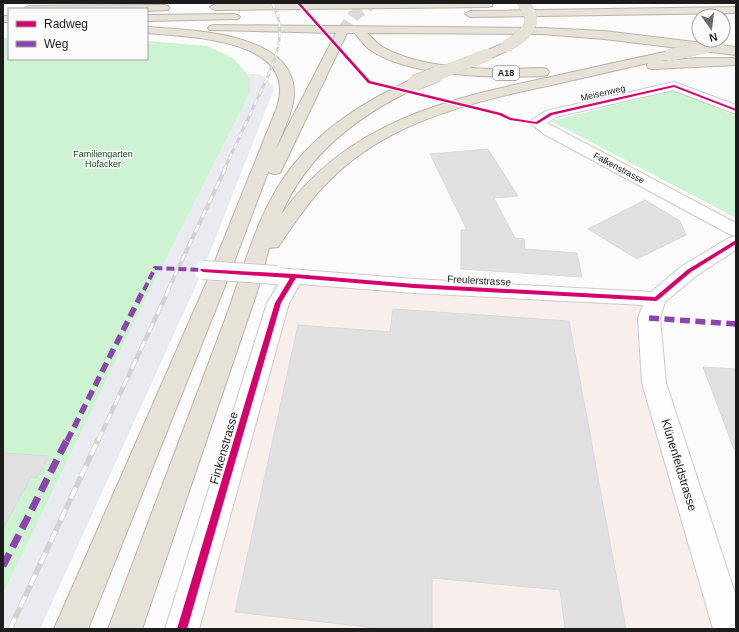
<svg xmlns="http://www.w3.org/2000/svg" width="739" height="632" viewBox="0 0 739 632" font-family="Arial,sans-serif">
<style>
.industrial{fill:#f8efed}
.built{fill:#eaebf0}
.green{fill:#cef3d2}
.building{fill:#e0e0e1;stroke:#d9d9da}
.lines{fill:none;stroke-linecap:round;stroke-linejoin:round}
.highway-tunnel{stroke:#dadada;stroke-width:12;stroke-dasharray:12 6;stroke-linecap:butt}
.street-casing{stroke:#cbcbcc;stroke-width:2}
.highway-casing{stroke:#bab3aa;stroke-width:2}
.street{fill:#fefeff;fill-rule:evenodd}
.highway{fill:#e7e2d8;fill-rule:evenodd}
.rail-far4-casing{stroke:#d2d2d2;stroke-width:2.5}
.rail-far3-casing{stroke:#d2d2d2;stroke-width:3}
.rail-far2-casing{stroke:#d2d2d2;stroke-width:4}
.rail-far1-casing{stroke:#d2d2d2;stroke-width:4.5}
.rail-casing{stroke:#d2d2d2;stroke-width:5.5}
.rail-far4{stroke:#fbfbfc;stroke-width:1.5;stroke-dasharray:5;stroke-linecap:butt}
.rail-far3{stroke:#fbfbfc;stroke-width:2;stroke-dasharray:6;stroke-linecap:butt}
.rail-far2{stroke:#fbfbfc;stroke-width:2.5;stroke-dasharray:8;stroke-linecap:butt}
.rail-far1{stroke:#fbfbfc;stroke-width:3;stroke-dasharray:10;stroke-linecap:butt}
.rail{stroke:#fbfbfc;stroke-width:4;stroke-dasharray:12;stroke-linecap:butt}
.street-bridge-casing{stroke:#cbcbcc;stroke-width:20;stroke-linecap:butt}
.highway-bridge-far1-casing{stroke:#bab3aa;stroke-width:12;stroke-linecap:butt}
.highway-bridge-casing{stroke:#bab3aa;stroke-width:16;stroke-linecap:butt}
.street-bridge{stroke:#fefeff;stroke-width:18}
.highway-bridge-far1{stroke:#e7e2d8;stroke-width:12}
.highway-bridge{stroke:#e7e2d8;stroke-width:15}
.quiet-far2{stroke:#8e44ad;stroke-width:4;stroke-dasharray:8 4;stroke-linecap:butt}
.quiet-far1{stroke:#8e44ad;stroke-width:5.5;stroke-dasharray:10 5.5;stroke-linecap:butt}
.quiet{stroke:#8e44ad;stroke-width:7;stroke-dasharray:14 7;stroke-linecap:butt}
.cycleway-casing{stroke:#fbfbfc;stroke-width:2}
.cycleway{fill:#d6006c;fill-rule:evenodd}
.labels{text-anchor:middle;stroke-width:3;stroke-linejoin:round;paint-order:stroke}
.shield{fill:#fbfbfc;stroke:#5f5f5f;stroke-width:1}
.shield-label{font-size:9px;font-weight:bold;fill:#1c1c1c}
.far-street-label{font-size:9px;fill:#1c1c1c;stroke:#fbfbfc}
.far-park-label{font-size:9px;fill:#184c21;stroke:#fbfbfc}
.street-label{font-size:10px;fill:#1c1c1c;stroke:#fbfbfc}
.near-street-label{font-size:12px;fill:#1c1c1c;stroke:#fbfbfc}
</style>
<rect width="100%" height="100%" fill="#fbfbfc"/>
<polygon class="industrial" points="277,275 656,299 649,318 730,629 164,629"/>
<polygon class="built" points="247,74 259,74 267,79 274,89 203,270 40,629 3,629 3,594 153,284 250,93 250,79"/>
<g class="green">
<polygon points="3,38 9,38 9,59 147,59 147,41 208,46 234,59 247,74 250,79 250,93 153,284 3,594"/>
<polygon points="675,90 736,116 736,218 551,121"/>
</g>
<g class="building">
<polygon points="488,149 518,196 494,198 515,238 524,239 525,249 577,253 582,277 461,269 461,230 467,230 430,154"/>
<polygon points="645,200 680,221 686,235 637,259 588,229"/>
<polygon points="393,309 569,321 626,629 565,629 560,590 432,578 432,629 385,629 235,612 298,325 390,332"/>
<polygon points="703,367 736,369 736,449 734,449"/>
<polygon points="3,453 49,456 37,478 31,477 3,529"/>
</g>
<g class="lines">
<polyline class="highway-tunnel" points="342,32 353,16 372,3"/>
<defs>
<g id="street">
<polygon points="674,82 736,105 736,114 673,90 556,117 547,123 736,223 736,236 729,234 544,134 530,123 532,120 546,111"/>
<polygon points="736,236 736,250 696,276 665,302 660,318 666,383 736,596 736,629 713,629 642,383 638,318 643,305 414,293 300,284 289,303 199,629 165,629 267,303 280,282 270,280 267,275 270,270 277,268 414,279 651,292 682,266 729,238"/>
</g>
<g id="highway">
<polygon points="493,3 492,6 488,7 215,10 210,7 215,4"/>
<polygon points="164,5 168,6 169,8 168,10 147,11 147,9 24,9 29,6"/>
<polygon points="736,7 736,13 470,17 465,14 470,11"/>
<polygon points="234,14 238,15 240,17 238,19 147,21 147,15"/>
<rect x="3" y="16" width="6" height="6"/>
<path d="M 214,25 L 542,28 L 604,31 L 736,47 L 736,55 L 604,39 L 542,34 L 367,33 C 371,36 374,41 378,44 C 418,71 495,70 542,68 L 547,69 L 549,72 L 547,75 L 542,76 C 495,78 407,77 369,49 C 364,45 359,38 355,33 L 347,33 L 282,169 L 280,173 L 274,174 L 268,172 L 225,286 L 88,629 L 54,629 L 205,286 L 276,110 C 303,39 190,37 147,33 L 147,27 C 189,30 292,32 294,91 C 295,108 282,133 276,149 L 336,33 L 210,30 L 208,28 L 210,26 Z"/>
<polygon points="507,42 511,43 513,46 511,49 491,58 483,58 481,55 483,52"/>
<path d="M 670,51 L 674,52 L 676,55 L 674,58 L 661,61 L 697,58 L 733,58 L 736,59 L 736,65 L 653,69 L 648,68 L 647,65 L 648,63 C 617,70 586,77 556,84 C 476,101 389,120 330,180 C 309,200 294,224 278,247 L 269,248 L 258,289 L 142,629 L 108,629 C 146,528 185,426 223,325 C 244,270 257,209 295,163 C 326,125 367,101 410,80 L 420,80 L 422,83 L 420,86 C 360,114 307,153 281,215 C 347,122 446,99 551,77 C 591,68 630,59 670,51 Z"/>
</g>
</defs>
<use href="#street" class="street-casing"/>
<use href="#highway" class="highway-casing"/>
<use href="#street" class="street"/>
<use href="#highway" class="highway"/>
<defs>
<path id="rail-far4" d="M 268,75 C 279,51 286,27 272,3"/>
<polyline id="rail-far3" points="224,170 269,74"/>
<polyline id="rail-far2" points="168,290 225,169"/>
<polyline id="rail-far1" points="98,441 169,289"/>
<polyline id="rail" points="10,629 98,440"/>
</defs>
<use href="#rail-far4" class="rail-far4-casing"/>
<use href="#rail-far3" class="rail-far3-casing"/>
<use href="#rail-far2" class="rail-far2-casing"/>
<use href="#rail-far1" class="rail-far1-casing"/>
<use href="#rail" class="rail-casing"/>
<use href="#rail-far4" class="rail-far4"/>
<use href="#rail-far3" class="rail-far3"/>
<use href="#rail-far2" class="rail-far2"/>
<use href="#rail-far1" class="rail-far1"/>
<use href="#rail" class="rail"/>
<defs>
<polyline id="street-bridge" points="203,270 277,275"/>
<g id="highway-bridge-far1">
<path d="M 507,46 C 525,35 541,23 523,3"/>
<polyline points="670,55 719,44"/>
<polyline points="435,75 487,55"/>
</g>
<polyline id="highway-bridge" points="415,83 437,74"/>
</defs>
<use href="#street-bridge" class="street-bridge-casing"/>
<use href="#highway-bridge-far1" class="highway-bridge-far1-casing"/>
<use href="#highway-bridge" class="highway-bridge-casing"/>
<use href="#street-bridge" class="street-bridge"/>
<use href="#highway-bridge-far1" class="highway-bridge-far1"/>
<use href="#highway-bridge" class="highway-bridge"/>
<polyline class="quiet-far2" points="144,290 155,268 203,270"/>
<g class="quiet-far1">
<polyline points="649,318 736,324"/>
<polyline points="67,441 144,289"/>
</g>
<polyline class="quiet" points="3,566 67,440"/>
<defs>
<g id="cycleway">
<polygon points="297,3 300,3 370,81 501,113 511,118 536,122 550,113 674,85 736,109 736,111 674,87 552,115 537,124 510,120 499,115 368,83"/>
<polygon points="736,240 736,244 691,272 658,300 656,301 414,288 296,278 281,303 187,629 177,629 275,303 290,278 203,272 200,270 201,269 294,274 414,284 655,297 687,270"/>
</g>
</defs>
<use href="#cycleway" class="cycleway-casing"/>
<use href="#cycleway" class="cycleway"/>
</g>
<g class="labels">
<rect class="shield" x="493" y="66" width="26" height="14" rx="3"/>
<g class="shield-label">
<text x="506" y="76">A18</text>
</g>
<g class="far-street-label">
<text transform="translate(603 93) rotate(-13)" y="3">Meisenweg</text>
<text transform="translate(619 168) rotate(28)" y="3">Falkenstrasse</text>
</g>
<g class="far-park-label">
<text x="103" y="157">Familiengarten<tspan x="103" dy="10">Hofacker</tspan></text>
</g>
<g class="street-label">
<text transform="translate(479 280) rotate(3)" y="4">Freulerstrasse</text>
</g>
<g class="near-street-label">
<text transform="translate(224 448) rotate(-74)" y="4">Finkenstrasse</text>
<text transform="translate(679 465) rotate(73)" y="4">Klünenfeldstrasse</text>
</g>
</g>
<rect width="739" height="632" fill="none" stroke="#1c1c1c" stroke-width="8"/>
<rect x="8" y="8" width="140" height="52" fill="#fbfbfc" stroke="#a2a2a2"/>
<rect x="16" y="21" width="20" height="6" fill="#d6006c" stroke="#a2a2a2"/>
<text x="44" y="28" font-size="12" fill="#1c1c1c">Radweg</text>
<rect x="16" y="41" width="20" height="6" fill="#8e44ad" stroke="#a2a2a2"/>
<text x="44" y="48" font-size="12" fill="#1c1c1c">Weg</text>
<g transform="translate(711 28) rotate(166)"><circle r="19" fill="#fbfbfc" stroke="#a2a2a2"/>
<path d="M0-3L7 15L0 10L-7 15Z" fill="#6a6a6a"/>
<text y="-6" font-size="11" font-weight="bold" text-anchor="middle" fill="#1c1c1c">N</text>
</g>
</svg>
